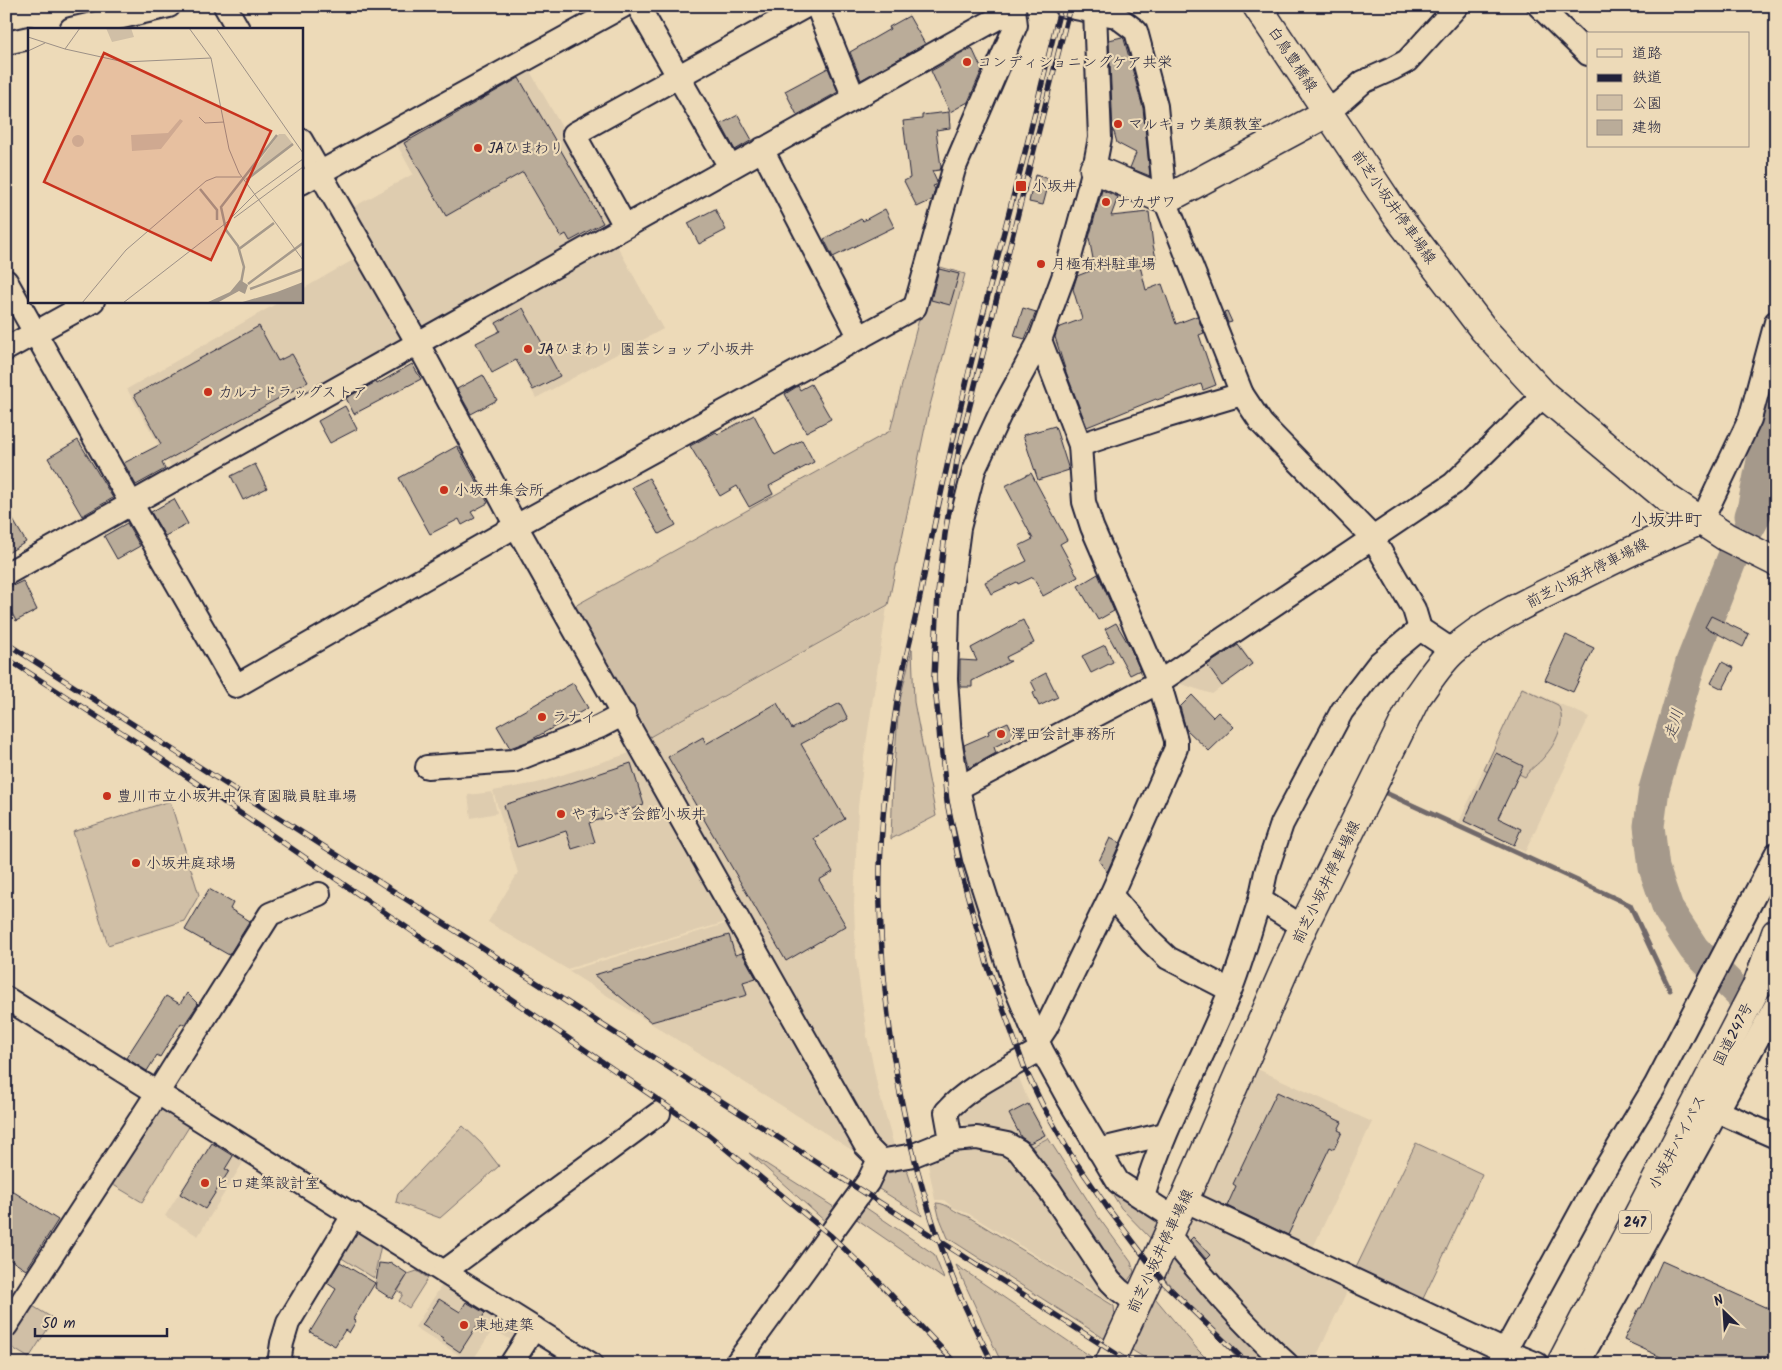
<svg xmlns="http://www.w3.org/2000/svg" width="1782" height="1370" viewBox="0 0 1782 1370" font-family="Kalam,'Klee One',sans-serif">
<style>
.built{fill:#deccaf}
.green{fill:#d0bfa6;stroke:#797070}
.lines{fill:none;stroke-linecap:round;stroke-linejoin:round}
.stream{stroke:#71696b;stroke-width:5}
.river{stroke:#a5998b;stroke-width:31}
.building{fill:#baac99;stroke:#22223b}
.minor-casing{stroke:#22223b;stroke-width:26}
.major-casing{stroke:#22223b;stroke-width:31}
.highway-casing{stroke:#22223b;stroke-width:31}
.minor{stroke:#eddab8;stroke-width:22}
.major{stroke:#eddab8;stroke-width:28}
.highway{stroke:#eddab8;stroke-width:28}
.rail-casing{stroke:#22223b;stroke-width:5.5}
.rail{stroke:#eddab8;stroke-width:4;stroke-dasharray:11;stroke-linecap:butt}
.poi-dot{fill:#c8321e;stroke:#eddab8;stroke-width:2}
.labels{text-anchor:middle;stroke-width:4.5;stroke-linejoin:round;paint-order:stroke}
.shield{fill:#eddab8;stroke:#5f5960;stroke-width:1}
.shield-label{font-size:14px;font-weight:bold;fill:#22223b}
.street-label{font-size:15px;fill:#22223b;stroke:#eddab8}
.poi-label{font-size:15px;fill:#22223b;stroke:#eddab8;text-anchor:start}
.water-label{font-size:16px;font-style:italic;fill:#494653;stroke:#eddab8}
.quarter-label{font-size:18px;fill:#22223b;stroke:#eddab8}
.inset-river{fill:none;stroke:#a5998b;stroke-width:2.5}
.inset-road{fill:none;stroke:#9c9086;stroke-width:1}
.view{fill:#c8321e;fill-opacity:0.15;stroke:#c8321e;stroke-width:2.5}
.inset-edge{fill:none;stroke:#22223b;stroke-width:2.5}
</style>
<rect width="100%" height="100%" fill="#eddab8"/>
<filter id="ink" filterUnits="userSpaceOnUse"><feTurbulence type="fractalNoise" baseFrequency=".02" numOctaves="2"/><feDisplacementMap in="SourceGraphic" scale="10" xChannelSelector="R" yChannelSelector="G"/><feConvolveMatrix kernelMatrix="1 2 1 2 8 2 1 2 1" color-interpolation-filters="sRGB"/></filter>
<g filter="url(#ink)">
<g class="built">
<polygon points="527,66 614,219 612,226 423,331 348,210 413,174 394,139"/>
<polygon points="615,242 663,329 536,398 488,311"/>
<polygon points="360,256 407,339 174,472 127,389 281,301 301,301 301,290"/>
<polygon points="887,607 864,757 858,807 854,906 856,959 867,1036 878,1089 894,1146 882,1147 872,1141 646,740"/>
<polygon points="1235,639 1254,664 1212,694 1175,682"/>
<polygon points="1522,687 1589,717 1525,852 1459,822"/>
<polygon points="633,752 726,922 567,969 488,922 518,873 493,791 537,783"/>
<polygon points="492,792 497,813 471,818 468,795"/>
<polygon points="728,923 855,1152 568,971"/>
<polygon points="1253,1067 1372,1122 1311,1252 1205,1202 1198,1183"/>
<polygon points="1016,1070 1027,1098 1048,1137 1028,1148 1011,1134 998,1130 975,1127 970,1130 954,1111"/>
<polygon points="215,1136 247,1156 198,1236 165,1216"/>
<polygon points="987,1151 1008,1158 1017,1166 1043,1195 1113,1303 969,1214 952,1207 944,1200 935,1200 927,1159 957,1152"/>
<polygon points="1199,1215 1348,1289 1313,1364 1294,1364 1177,1242 1179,1221"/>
<polygon points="445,1280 527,1332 519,1345 493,1329 471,1363 415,1327"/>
</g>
<g class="green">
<polygon points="933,265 965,274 928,413 888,605 646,739 571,608 890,431"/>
<polygon points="1776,412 1776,498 1759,531 1752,527 1757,519 1753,516"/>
<polygon points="912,649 914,702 936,816 891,839 893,779 899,704"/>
<path d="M 1522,688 L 1558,705 C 1567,721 1556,744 1544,757 C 1538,765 1530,768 1525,777 L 1503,766 L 1497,777 L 1484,770 Z"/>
<polygon points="170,801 199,895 184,921 108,945 73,832"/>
<polygon points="1035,1058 1098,1158 1163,1219 1152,1240 1121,1208 1061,1111"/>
<polygon points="157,1101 192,1122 142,1202 105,1180"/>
<polygon points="463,1126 482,1144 499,1166 440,1218 396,1202 398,1194"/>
<polygon points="1048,1138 1099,1218 1131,1262 1134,1272 1127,1282 1103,1253 1029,1148"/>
<polygon points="1416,1143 1482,1174 1421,1303 1354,1272"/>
<polygon points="749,1153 837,1209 828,1224"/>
<polygon points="906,1167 922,1216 871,1184 879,1174 894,1172"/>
<polygon points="856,1201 934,1254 944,1279 848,1213"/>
<path d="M 936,1203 C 948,1203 954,1213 967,1216 L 1114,1306 L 1115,1317 L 1105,1339 L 948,1238 L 939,1216 Z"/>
<polygon points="354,1223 382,1240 374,1278 335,1254"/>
<polygon points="1172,1251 1272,1364 1242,1364 1162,1276"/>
<polygon points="956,1265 1096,1360 1095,1364 1002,1364"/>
<polygon points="417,1271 428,1278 409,1308 399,1301 403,1294 398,1291 408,1274"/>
<polygon points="1151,1293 1198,1350 1212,1364 1155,1364 1125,1346"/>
<polygon points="26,1302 54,1319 29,1358 6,1344 6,1332"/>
</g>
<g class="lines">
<g class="stream">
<polyline points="1752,540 1761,532 1776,503"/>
<polyline points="1386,793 1630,905 1670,990"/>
</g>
<polyline class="river" points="1776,391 1752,510 1750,516 1754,519 1732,559 1691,662 1654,789 1649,826 1654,868 1668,909 1694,949 1776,1030"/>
</g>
<g class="building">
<polygon points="909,16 925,44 861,80 850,52 890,29 889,27"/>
<polygon points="1122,37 1124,39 1143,108 1150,176 1130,168 1136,153 1117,143 1114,132 1113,132 1109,40"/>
<polygon points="972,48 982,70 968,102 950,112 931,71"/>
<polygon points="828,68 838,92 797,115 785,91"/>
<polygon points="519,78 603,223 570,241 566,234 561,237 523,172 446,216 404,143"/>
<polygon points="949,112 950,128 936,130 941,167 940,170 932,171 937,182 936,185 933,186 935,189 932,200 917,207 904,181 910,178 903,121 922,119 922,115"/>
<polygon points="738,115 752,140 735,150 721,124"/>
<polygon points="1035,175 1050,179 1043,205 1029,202"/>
<polygon points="1102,190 1118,197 1111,216 1149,212 1153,245 1156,258 1139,262 1146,290 1162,284 1176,324 1197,316 1204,333 1199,335 1216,385 1203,390 1201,384 1157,400 1156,399 1087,427 1066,372 1055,337 1058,328 1082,319 1073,289 1077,276 1095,269 1089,238"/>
<polygon points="715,209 726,230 699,244 688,223"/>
<polygon points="885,209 894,227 833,257 824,239 861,219 863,221"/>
<polygon points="939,269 959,274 950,305 931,300"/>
<polygon points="523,308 560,376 533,390 516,360 492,373 476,343 500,331 496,323"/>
<polygon points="1023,308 1036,312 1025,339 1014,336"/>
<polygon points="1227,311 1232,322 1228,323 1224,312"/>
<polygon points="259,326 278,361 292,354 308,382 162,463 165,469 136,485 124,463 161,444 134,395"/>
<polygon points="412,364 421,379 354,414 346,398 376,382 377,384"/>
<polygon points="483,375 497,400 471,414 457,389"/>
<polygon points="811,384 831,419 806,432 785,394 798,386 800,390"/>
<polygon points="345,406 357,429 330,443 318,421"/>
<polygon points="754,415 775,455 802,440 814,462 769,486 773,494 749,507 737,486 720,496 690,446 716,432 718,434"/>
<polygon points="1055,426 1069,470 1038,480 1023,435"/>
<polygon points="78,440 113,498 82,516 48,458"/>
<polygon points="457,446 488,503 471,512 475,518 462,525 459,519 430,534 399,478"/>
<polygon points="255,464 267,488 243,500 231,476"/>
<polygon points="1031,473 1067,540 1060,544 1078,577 1043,596 1033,577 1018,584 1017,582 991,594 985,582 1027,561 1019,546 1033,539 1005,486"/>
<polygon points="649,478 676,525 659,534 632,487"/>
<polygon points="174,499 188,524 165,536 151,512"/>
<polygon points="6,508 26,542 6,554"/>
<polygon points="127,523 140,546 117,559 104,536"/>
<polygon points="1098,574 1114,611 1098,620 1078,586"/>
<polygon points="23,581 37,610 16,621 6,602 6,589"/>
<polygon points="1711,616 1749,634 1743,647 1705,627"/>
<polygon points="1023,620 1034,643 1006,657 1008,661 1011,661 972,681 972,687 960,687 960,660 977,661 971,648"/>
<polygon points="1116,623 1130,647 1140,670 1130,675 1105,629"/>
<polygon points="1566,635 1594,648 1573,692 1545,680"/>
<polygon points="1105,645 1113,662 1091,673 1082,656"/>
<polygon points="1238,645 1252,664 1222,686 1207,665"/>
<polygon points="1722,662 1734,668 1723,689 1711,683"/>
<polygon points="1046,673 1058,697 1039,706 1033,693 1036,691 1031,681"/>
<polygon points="573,683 588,708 529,741 510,748 497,726"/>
<polygon points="1192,695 1213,717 1218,712 1234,727 1209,751 1186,729 1180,707"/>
<polygon points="777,703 792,729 840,703 848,719 801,744 845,819 814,838 833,872 819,880 846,926 786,961 668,757 703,737 706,744"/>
<polygon points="1008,722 1015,737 994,747 996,753 969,768 964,745 989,734 988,731"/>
<polygon points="1496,753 1523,766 1498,818 1521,829 1514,845 1464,821"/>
<polygon points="631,763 644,805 589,823 595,842 572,849 566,831 517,847 504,805"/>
<polygon points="1110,838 1120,843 1107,872 1099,861"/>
<polygon points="209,889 233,903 230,909 250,921 229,955 185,930"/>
<polygon points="729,935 735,955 742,953 756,978 743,982 747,995 651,1022 594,975"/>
<polygon points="187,993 198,1004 184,1025 181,1023 160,1057 157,1055 147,1071 126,1058 166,996 180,1004"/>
<polygon points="1277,1092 1342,1122 1338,1130 1342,1132 1334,1149 1330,1147 1288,1235 1227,1206 1236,1186 1233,1184"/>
<polygon points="1028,1104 1045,1135 1030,1143 1021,1137 1009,1114"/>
<polygon points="212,1143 233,1156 225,1169 229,1171 205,1209 180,1194"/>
<polygon points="6,1187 58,1220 26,1270 6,1257"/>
<polygon points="1193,1237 1210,1255 1206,1259 1190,1240"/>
<polygon points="1662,1261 1776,1312 1776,1364 1676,1364 1624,1340 1639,1308 1641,1308"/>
<polygon points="340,1262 375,1283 353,1319 356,1321 349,1333 345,1330 335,1346 310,1332 336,1289 327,1283"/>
<polygon points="390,1262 408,1274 392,1299 375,1288 379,1263 388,1264"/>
<polygon points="439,1299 460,1312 466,1302 485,1313 460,1352 442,1340 443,1338 422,1325"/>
</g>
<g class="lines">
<defs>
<g id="minor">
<polyline points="225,6 238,29"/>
<polyline points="638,6 730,167"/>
<polyline points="817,6 854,98"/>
<polyline points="1065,6 1116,16 1136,31 1156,106 1165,200 1242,394 1262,424 1372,537 1414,609 1420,629 1453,651"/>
<polyline points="1539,6 1588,54"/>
<polyline points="71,29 169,6"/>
<polyline points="6,43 29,38"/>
<polyline points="1329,112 1363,82 1392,69 1407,61 1457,6"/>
<polyline points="301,140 417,342 516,526 866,1146 879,1159 885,1160 914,1155 951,1140 977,1138 1007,1144 1019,1151 1050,1191 1110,1281 1119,1290 1136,1303"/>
<polyline points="762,149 860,338"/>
<polyline points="301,183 623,6"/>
<polyline points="625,226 574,134 806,6"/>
<path d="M 6,281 L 131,503 L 236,686 L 516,526 L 915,307 L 954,169 L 1016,25 L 1014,9 C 678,197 341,383 6,574"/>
<polyline points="1040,340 1000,414 974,470 959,528 948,611 946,679 950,738 958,788 974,859 1014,984 1041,1049 1068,1098 1118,1182 1174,1218"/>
<polyline points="6,349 93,301"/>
<polyline points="1080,445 1161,418 1242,394"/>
<polyline points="1702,520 1750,419 1776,322"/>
<polyline points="427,767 513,761 599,727 624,714"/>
<polyline points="958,788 1159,682 1092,527 1084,502 1080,445 1040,340 1069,261 1094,169 1100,138 1095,11"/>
<polyline points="1111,895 1151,942 1168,958 1230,990"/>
<polyline points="1303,927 1260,900 1266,872 1282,824 1342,711 1379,663 1420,629"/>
<polyline points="6,998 591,1364"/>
<polyline points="1038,1040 1046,1028 1111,895 1176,748 1176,740 1159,682 1453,484 1544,395"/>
<polyline points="1717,1111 1776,1137"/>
<path d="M 951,1140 L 946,1112 C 969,1085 1011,1068 1041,1049"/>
<polyline points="1098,1150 1165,1134"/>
<path d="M 1143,1197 C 1164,1125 1203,1060 1230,991 C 1242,961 1250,930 1260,900"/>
<polyline points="1184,1200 1505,1351 1537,1364"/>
<path d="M 1167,1233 C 1205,1279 1242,1324 1287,1364"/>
<polyline points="445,1271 659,1113"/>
<polyline points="6,1326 158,1092 270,914 319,894"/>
<polyline points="1505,1351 1596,1184 1655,1086 1776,854"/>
<polyline points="279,1364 282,1343 288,1323 354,1214"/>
<polyline points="511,1364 534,1328"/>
<polyline points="736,1364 868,1182 879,1159"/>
<polyline points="1578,1364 1776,1005"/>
</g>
<g id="major">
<polyline points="1257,6 1397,216 1484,330 1544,395 1668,499 1726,537 1776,562"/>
<polyline points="1094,169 1165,200 1329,112"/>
<path d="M 1109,1364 L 1184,1200 L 1303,927 L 1416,698 C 1428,682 1439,663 1454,650 C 1488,620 1530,601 1571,581 C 1614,559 1657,538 1702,520"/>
</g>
<polyline id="highway" points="1561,1364 1756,988 1776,933"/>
</defs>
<use href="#minor" class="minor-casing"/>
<use href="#major" class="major-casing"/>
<use href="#highway" class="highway-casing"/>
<use href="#minor" class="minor"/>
<use href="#major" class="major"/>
<use href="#highway" class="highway"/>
<defs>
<g id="rail">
<polyline points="1070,6 959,449 945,534 938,593 934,678 947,802 961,872 987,964 1025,1069 1043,1106 1071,1155 1107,1207 1165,1284 1248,1364"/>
<polyline points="6,643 1132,1364"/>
<polyline points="6,658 141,745 709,1135 830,1235 877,1280 956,1364"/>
<path d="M 993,1364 C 980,1337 965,1309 954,1281 C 907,1162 883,1032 880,905 C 878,839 887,767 897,702 C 903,663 915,625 922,586 C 950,441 986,298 1024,156 C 1037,106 1048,56 1061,6"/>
</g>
</defs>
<use href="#rail" class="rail-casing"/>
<use href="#rail" class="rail"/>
</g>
</g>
<g class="poi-dot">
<circle cx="967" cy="62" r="5"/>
<circle cx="1118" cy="124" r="5"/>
<circle cx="478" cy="148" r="5"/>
<rect x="1015" y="180" width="12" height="12" rx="2.5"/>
<circle cx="1106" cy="202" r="5"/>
<circle cx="1041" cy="264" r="5"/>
<circle cx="528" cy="349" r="5"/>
<circle cx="208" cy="392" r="5"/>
<circle cx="444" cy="490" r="5"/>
<circle cx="542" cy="717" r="5"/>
<circle cx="1001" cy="734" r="5"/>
<circle cx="107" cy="796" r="5"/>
<circle cx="561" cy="814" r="5"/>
<circle cx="136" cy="863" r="5"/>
<circle cx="205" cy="1183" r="5"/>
<circle cx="464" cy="1325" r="5"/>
</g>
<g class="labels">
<rect class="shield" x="1619" y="1210.5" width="32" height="23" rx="4"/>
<g class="shield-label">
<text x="1635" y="1227">247</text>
</g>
<g class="street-label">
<text transform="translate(1293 59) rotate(56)" y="5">白鳥豊橋線</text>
<text transform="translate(1394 207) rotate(55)" y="5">前芝小坂井停車場線</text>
<text transform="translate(1587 573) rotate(-27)" y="5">前芝小坂井停車場線</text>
<text transform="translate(1326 882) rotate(-64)" y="5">前芝小坂井停車場線</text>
<text transform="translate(1733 1034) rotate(-63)" y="5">国道247号</text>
<text transform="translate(1677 1142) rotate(-62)" y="5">小坂井バイパス</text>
<text transform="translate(1160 1251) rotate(-65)" y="5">前芝小坂井停車場線</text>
</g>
<g class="poi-label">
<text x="977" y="67">コンディショニングケア共栄</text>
<text x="1128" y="129">マルキョウ美顔教室</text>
<text x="488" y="153">JAひまわり</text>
<text x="1032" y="191">小坂井</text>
<text x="1116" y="207">ナカザワ</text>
<text x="1051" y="269">月極有料駐車場</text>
<text x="538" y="354">JAひまわり 園芸ショップ小坂井</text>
<text x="218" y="397">カルナドラッグストア</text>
<text x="454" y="495">小坂井集会所</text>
<text x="552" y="722">ラナイ</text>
<text x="1011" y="739">澤田会計事務所</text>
<text x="117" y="801">豊川市立小坂井中保育園職員駐車場</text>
<text x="571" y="819">やすらぎ会館小坂井</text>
<text x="146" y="868">小坂井庭球場</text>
<text x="215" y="1188">ヒロ建築設計室</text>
<text x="474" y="1330">東地建築</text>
</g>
<g class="water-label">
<text transform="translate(1673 724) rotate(-74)" y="6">走川</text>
</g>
<g class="quarter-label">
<text x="1666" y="526">小坂井町</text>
</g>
</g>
<g transform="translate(28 28)">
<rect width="275" height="275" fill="#eddab8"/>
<path d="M 78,0 L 103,0 L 106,9 L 84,14 ZM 152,91 L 155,93 L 133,121 L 104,123 L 103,107 L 140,105 ZM 251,106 L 257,106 L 265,116 L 218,152 ZM44 113a6 6 0 1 1 12 0a6 6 0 1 1-12 0Z" fill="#d0bfa6"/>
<path d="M 212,252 L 220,257 L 217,266 L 211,263 L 189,275 L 178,275 L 202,264 ZM 275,254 L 275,275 L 211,275 L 249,264 Z" fill="#a5998b"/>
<path class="inset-river" d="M 218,152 L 265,116M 172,161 L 189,182 L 189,192M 211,221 L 246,195M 213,255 L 216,239 L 210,218 L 198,202 L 193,179 L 249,107M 220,256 L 275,215M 222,261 L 275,241"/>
<path class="inset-road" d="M 161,0 L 183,30 L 201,121 L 211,145 L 275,232M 188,0 L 275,125M 0,9 L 37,21 L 52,0M 37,21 L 96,34 L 183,30M 0,23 L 17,15M 171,89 L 177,95 L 196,94M 206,190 L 275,139M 54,275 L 98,222 L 178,153 L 188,149 L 213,149M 95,275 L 198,195 L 227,166 L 275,131"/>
<path class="view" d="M 76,25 L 243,103 L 183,232 L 16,154 Z"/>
<rect width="275" height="275" class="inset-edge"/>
</g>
<rect width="1782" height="1370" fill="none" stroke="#eddab8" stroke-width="25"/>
<rect x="12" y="12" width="1757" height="1345" fill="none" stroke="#22223b" stroke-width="2" filter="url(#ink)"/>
<rect x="1587" y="32" width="162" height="115" fill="#eddab8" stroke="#9c9086"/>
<rect x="1597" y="49" width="25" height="8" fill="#eddab8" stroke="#9c9086"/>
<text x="1632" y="58" font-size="15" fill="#22223b">道路</text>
<rect x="1597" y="74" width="25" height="8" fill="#22223b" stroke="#9c9086"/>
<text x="1632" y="82" font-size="15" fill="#22223b">鉄道</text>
<rect x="1597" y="95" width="25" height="15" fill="#d0bfa6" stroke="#9c9086"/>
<text x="1632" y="108" font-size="15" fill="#22223b">公園</text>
<rect x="1597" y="120" width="25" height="15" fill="#baac99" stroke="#9c9086"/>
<text x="1632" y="132" font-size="15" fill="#22223b">建物</text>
<g transform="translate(1724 1312) rotate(335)" stroke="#eddab8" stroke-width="4" paint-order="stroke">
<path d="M0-4L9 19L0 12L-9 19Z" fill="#22223b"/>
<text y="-8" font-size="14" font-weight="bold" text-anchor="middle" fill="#22223b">N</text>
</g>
<path d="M35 1328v8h132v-8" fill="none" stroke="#22223b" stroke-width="2.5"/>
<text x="42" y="1328" font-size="15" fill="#22223b" stroke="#eddab8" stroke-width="4" paint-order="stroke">50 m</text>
</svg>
